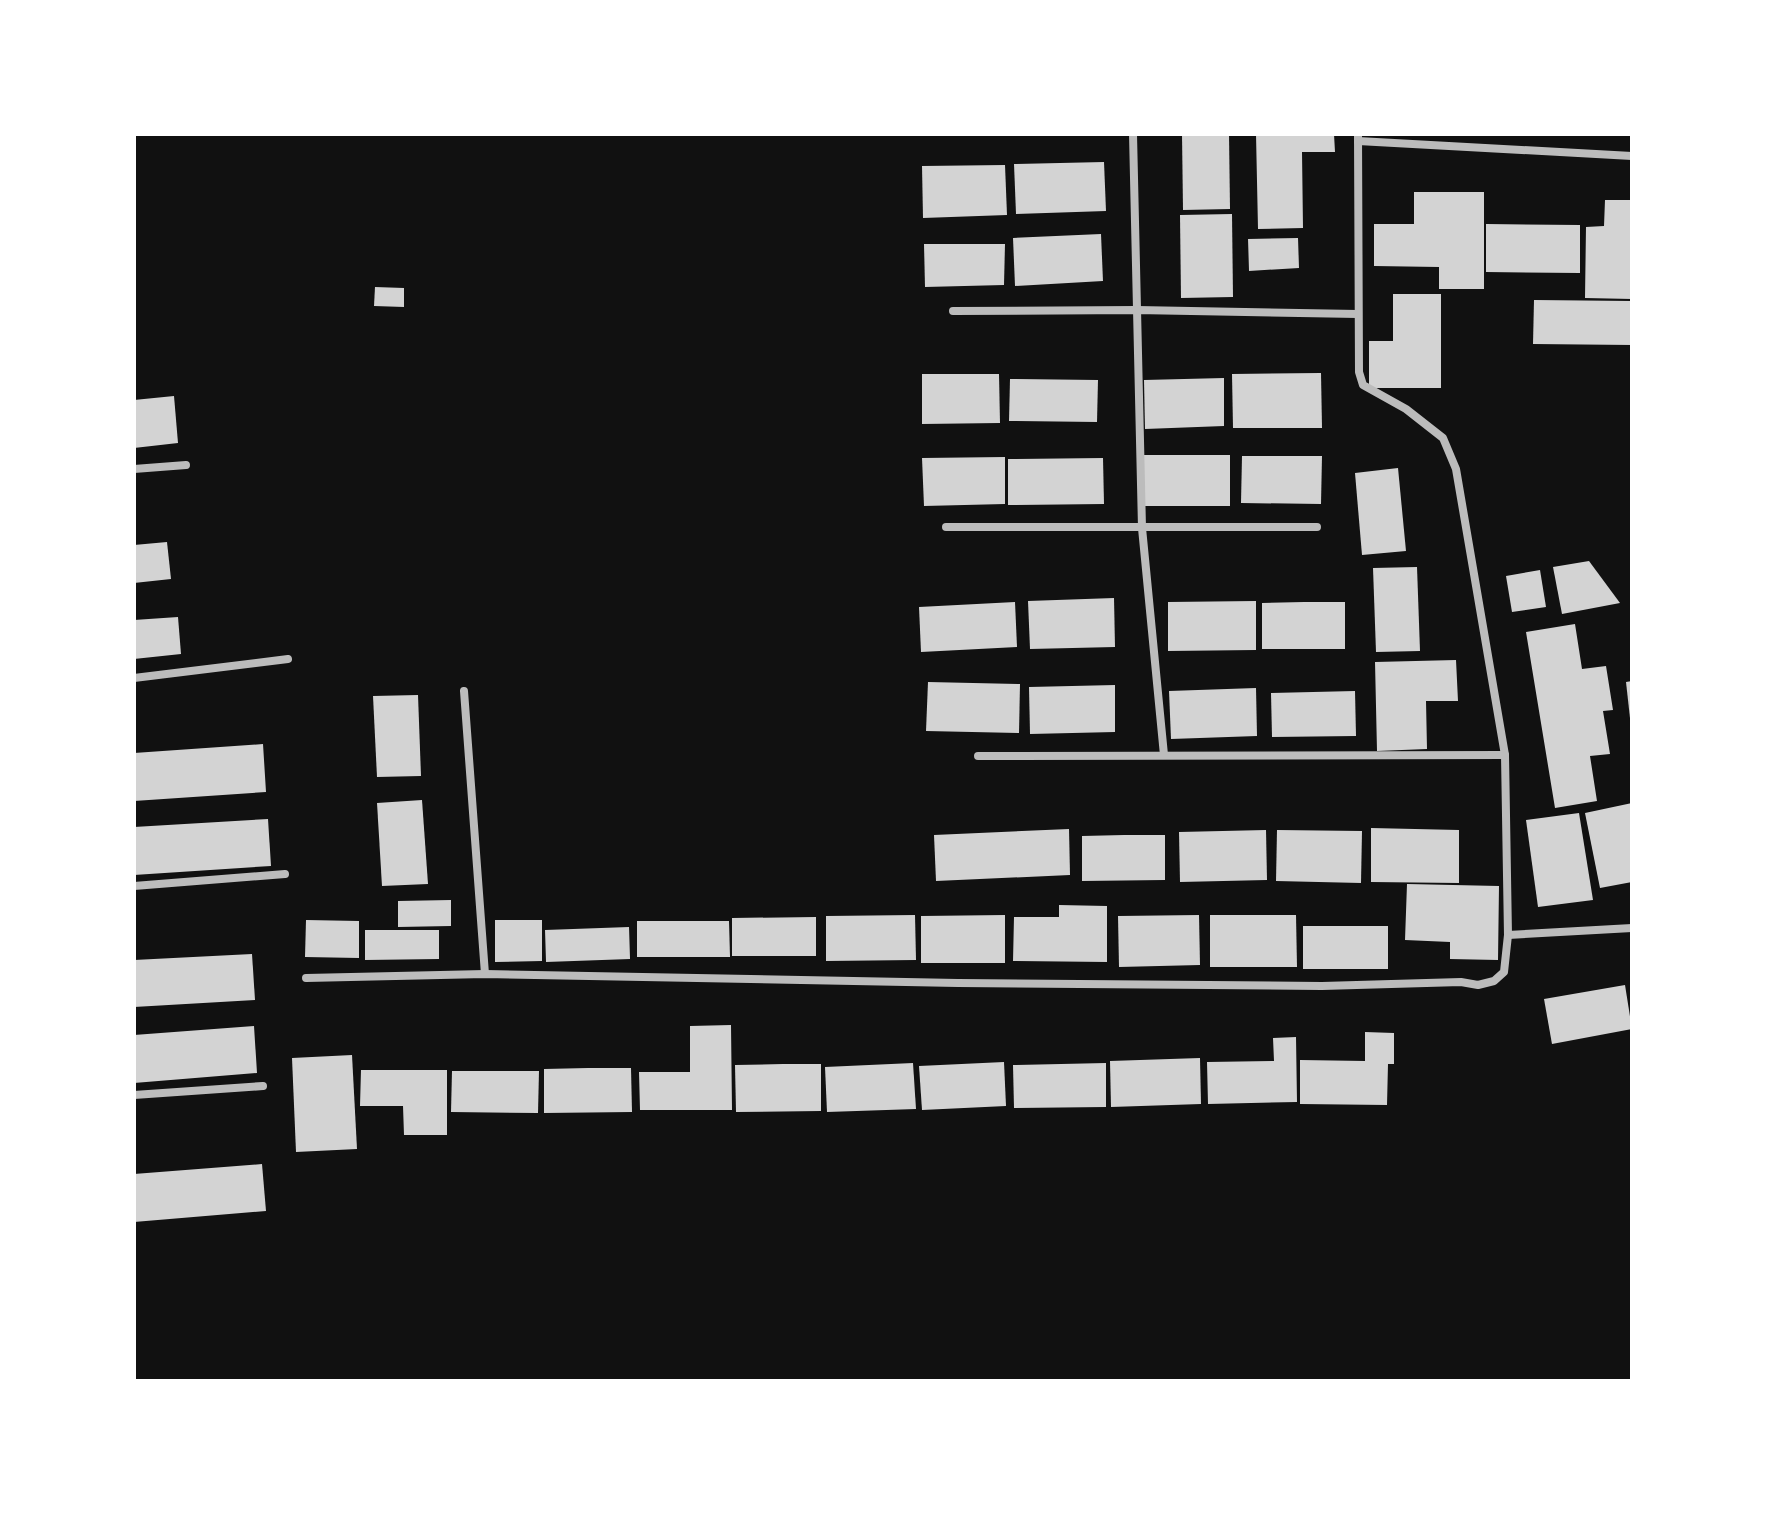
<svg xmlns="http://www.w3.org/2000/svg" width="1766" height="1515" viewBox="0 0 1766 1515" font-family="Quicksand,sans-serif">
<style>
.building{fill:#d3d3d3}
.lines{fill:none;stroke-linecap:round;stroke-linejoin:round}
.minor{stroke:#bcbcbc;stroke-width:8}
</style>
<rect width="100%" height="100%" fill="#111"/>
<g class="building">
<polygon points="1182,134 1229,134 1230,209 1183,210"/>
<polygon points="1256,134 1334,134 1335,152 1302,152 1303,228 1258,229"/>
<polygon points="1104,162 1106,211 1016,214 1014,164"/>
<polygon points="1005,165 1007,215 923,218 922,166"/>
<polygon points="1414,192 1484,192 1484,289 1439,289 1439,267 1374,266 1374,224 1414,224"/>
<polygon points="1605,200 1632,200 1632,299 1585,298 1586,227 1604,226"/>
<polygon points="1232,214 1233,297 1181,298 1180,215"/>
<polygon points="1486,224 1580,225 1580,273 1486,272"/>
<polygon points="1101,234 1103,281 1015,286 1013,238"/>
<polygon points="1298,238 1299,268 1249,271 1248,239"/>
<polygon points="924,244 1005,244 1004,285 925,287"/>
<polygon points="375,287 404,288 404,307 374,306"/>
<polygon points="1393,294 1441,294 1441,388 1369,388 1369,341 1393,341"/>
<polygon points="1534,300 1632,301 1632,345 1533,344"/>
<polygon points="1321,373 1322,428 1233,428 1232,374"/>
<polygon points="922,374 999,374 1000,423 922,424"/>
<polygon points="1224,378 1224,426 1145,429 1144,380"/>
<polygon points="1010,379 1098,380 1097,422 1009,421"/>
<polygon points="174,396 178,443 134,448 134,400"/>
<polygon points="1143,455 1230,455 1230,506 1144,506"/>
<polygon points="1242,456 1322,456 1321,504 1241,503"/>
<polygon points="1005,457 1005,504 924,506 922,458"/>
<polygon points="1103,458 1104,504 1008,505 1008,459"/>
<polygon points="1398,468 1406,551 1362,555 1355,473"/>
<polygon points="167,542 171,579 134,583 134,545"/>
<polygon points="1589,561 1620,603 1562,614 1553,567"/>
<polygon points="1417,567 1420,651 1376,652 1373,568"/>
<polygon points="1540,570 1546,607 1512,612 1506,576"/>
<polygon points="1114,598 1115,647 1030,649 1028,601"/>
<polygon points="1256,601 1256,650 1168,651 1168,602"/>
<polygon points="1015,602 1017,647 921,652 919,607"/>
<polygon points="1304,602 1345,602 1345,649 1262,649 1262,603"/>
<polygon points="178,617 181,654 134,659 134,620"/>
<polygon points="1575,624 1582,669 1606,666 1613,710 1603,711 1610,754 1590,756 1597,801 1555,808 1526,632"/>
<polygon points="1456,660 1458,701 1426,701 1427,749 1377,751 1375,662"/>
<polygon points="1632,681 1632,718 1630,718 1626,682"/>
<polygon points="928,682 1020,684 1019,733 926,731"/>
<polygon points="1115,685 1115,732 1030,734 1029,687"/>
<polygon points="1256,688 1257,736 1171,739 1169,691"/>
<polygon points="1355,691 1356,736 1272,737 1271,693"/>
<polygon points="418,695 421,776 377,777 373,696"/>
<polygon points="263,744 266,792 134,801 134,753"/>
<polygon points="422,800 428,884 382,886 377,803"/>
<polygon points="1632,803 1632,882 1600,888 1585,813"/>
<polygon points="1579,813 1593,900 1538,907 1526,820"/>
<polygon points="268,819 271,866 134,875 134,827"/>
<polygon points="1371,828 1459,830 1459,883 1371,882"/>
<polygon points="1069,829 1070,875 936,881 934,835"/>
<polygon points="1266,830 1267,880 1180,882 1179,832"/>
<polygon points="1277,830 1362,831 1361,883 1276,881"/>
<polygon points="1124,835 1165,835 1165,880 1082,881 1082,836"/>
<polygon points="1407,884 1499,886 1498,960 1450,959 1450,942 1405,940"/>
<polygon points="451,900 451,926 398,927 398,901"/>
<polygon points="1059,905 1107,906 1107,962 1013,961 1014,917 1059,917"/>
<polygon points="915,915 916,960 826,961 826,916"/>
<polygon points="1005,915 1005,963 921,963 921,916"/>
<polygon points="1199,915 1200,965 1119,967 1118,916"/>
<polygon points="1210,915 1296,915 1297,967 1210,967"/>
<polygon points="816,917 816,956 732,956 732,918"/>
<polygon points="306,920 359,921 359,958 305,957"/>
<polygon points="495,920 542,920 542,961 495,962"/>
<polygon points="637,921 729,921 730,957 637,957"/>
<rect x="1303" y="926" width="85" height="43"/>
<polygon points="629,927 630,959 546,962 545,930"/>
<polygon points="365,930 439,930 439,959 365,960"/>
<polygon points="252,954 255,1000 134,1007 134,960"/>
<polygon points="1625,985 1632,1029 1552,1044 1544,999"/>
<polygon points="731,1025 732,1110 640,1110 639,1072 690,1072 690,1026"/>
<polygon points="254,1026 257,1073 134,1083 134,1035"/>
<polygon points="1365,1032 1394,1033 1394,1064 1388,1064 1387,1105 1300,1104 1300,1060 1365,1061"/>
<polygon points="1296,1037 1297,1102 1208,1104 1207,1062 1274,1061 1273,1038"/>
<polygon points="352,1055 357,1149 296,1152 292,1058"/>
<polygon points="1200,1058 1201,1104 1111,1107 1110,1061"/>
<polygon points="1004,1062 1006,1106 922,1110 919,1066"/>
<polygon points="913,1063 916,1109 827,1112 825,1067"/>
<polygon points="1106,1063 1106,1107 1014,1108 1013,1065"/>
<polygon points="783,1064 821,1064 821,1111 736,1112 735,1065"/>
<polygon points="588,1068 631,1068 632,1112 544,1113 544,1069"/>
<polygon points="361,1070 447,1070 447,1135 404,1135 403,1106 360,1106"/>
<polygon points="452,1071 539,1071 538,1113 451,1112"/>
<polygon points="262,1164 266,1211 134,1222 134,1174"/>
</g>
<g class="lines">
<g class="minor">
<polyline points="1133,134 1142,528 1164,755"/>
<polyline points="1358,141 1632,156"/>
<polyline points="953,311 1137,310 1358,314"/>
<polyline points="134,469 186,465"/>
<polyline points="946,527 1317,527"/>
<polyline points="134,678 288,659"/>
<polyline points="464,691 485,974"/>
<polyline points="978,756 1505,755"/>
<polyline points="134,886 285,874"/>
<polyline points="1508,935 1632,928"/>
<polyline points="306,978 485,974 958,983 1322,986 1461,982 1478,985 1494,981 1504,972 1508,935 1505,755 1456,469 1443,438 1406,409 1363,385 1359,372 1358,134"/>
<polyline points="134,1095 263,1086"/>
</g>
</g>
<rect width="1766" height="1515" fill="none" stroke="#ffffff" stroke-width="272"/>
</svg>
